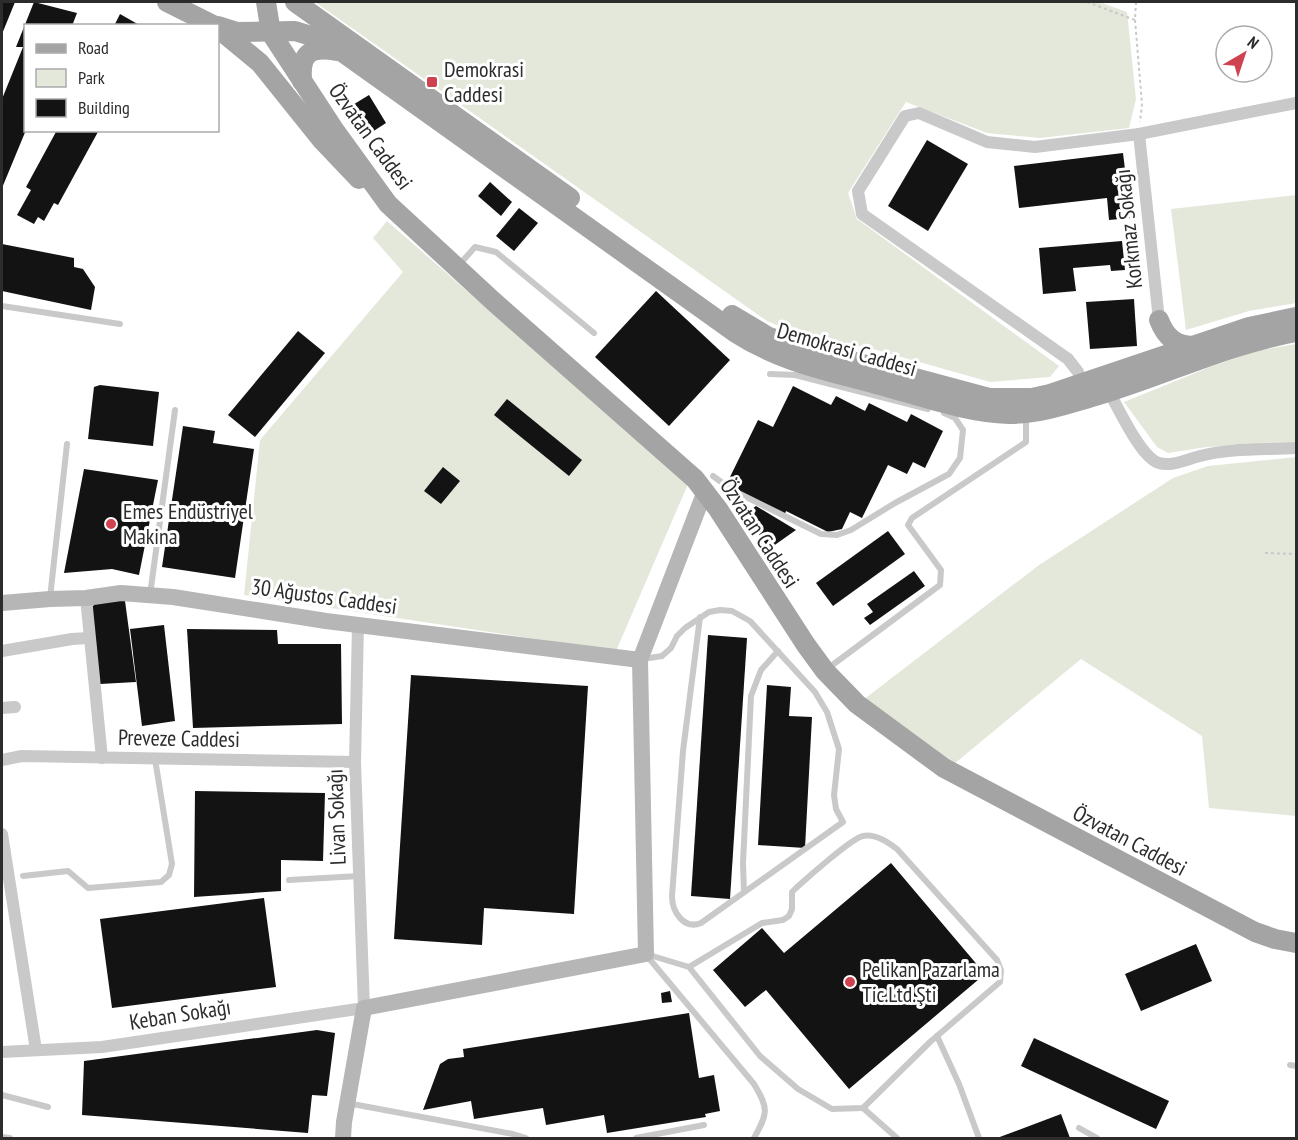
<svg xmlns="http://www.w3.org/2000/svg" width="1298" height="1140" viewBox="0 0 1298 1140" font-family="'PT Sans Narrow',sans-serif">
<style>
.green{fill:#e3e8db}
.building{fill:#131313}
.lines{fill:none;stroke-linecap:round;stroke-linejoin:round}
.path{stroke:#c9c9c9;stroke-width:2;stroke-dasharray:3 3;stroke-linecap:butt}
.lane{stroke:#c9c9c9;stroke-width:6}
.street{stroke:#c9c9c9;stroke-width:12}
.secondary{stroke:#b6b6b6;stroke-width:16}
.primary{stroke:#a4a4a4;stroke-width:20}
.poi-dot{fill:#cf424f;stroke:#fff;stroke-width:2}
.labels{text-anchor:middle;stroke-width:6;stroke-linejoin:round;paint-order:stroke}
.poi-label{font-size:22px;fill:#2c2c2c;stroke:#fff;text-anchor:start}
.street-label{font-size:22px;fill:#2c2c2c;stroke:#fff}
</style>
<rect width="100%" height="100%" fill="#fff"/>
<g class="green">
<polygon points="315,2 1099,2 1127,12 1136,99 1129,128 1040,138 987,133 906,102 848,193 857,219 1059,366 1050,377 990,382 873,349 801,335 767,321"/>
<polygon points="1296,195 1296,303 1249,311 1186,330 1171,209"/>
<polygon points="387,221 688,484 616,651 244,595 260,440 403,272 373,238"/>
<polygon points="1296,344 1296,443 1207,447 1168,453 1157,447 1124,402 1210,367 1256,351"/>
<polygon points="1296,457 1296,816 1209,808 1202,736 1081,659 954,764 863,700 1039,565 1173,478 1208,466"/>
</g>
<g class="building">
<polygon points="2,2 15,2 2,34"/>
<polygon points="34,2 77,13 72,26 26,26 26,130 2,188 2,99 23,47 16,47"/>
<polygon points="120,14 141,26 114,26"/>
<polygon points="369,95 386,123 369,134 351,106"/>
<polygon points="57,130 99,130 58,205 54,203 44,221 38,217 34,224 17,215 31,190 26,187"/>
<polygon points="927,140 968,164 928,231 888,206"/>
<polygon points="1123,153 1131,218 1109,220 1107,198 1019,208 1014,166"/>
<polygon points="490,182 512,202 501,216 478,196"/>
<polygon points="519,208 538,223 514,251 496,236"/>
<polygon points="1122,241 1125,270 1111,271 1110,265 1073,268 1076,291 1043,294 1039,248"/>
<polygon points="2,244 74,258 74,267 83,269 95,287 91,310 2,291"/>
<polygon points="656,291 730,360 669,426 595,357"/>
<polygon points="1134,299 1137,346 1090,349 1086,302"/>
<polygon points="298,331 325,353 255,437 228,415"/>
<polygon points="100,385 159,392 153,446 88,439 94,387"/>
<polygon points="793,386 831,405 836,396 865,411 869,403 907,422 911,414 943,431 925,468 913,462 907,474 888,465 862,518 850,512 842,529 828,532 786,511 785,514 735,489 738,483 729,479 758,420 773,427"/>
<polygon points="507,399 582,460 569,476 494,415"/>
<polygon points="183,426 215,431 213,443 254,449 235,578 162,567"/>
<polygon points="443,467 460,481 441,504 424,491"/>
<polygon points="84,469 158,480 139,575 112,569 64,573"/>
<polygon points="756,506 796,530 769,549 745,514"/>
<polygon points="888,531 905,554 833,606 816,583"/>
<polygon points="914,571 925,586 870,625 864,618 873,612 867,604"/>
<polygon points="101,598 125,601 136,682 100,684 92,607"/>
<polygon points="164,625 175,721 142,726 130,629"/>
<polygon points="187,629 277,630 278,644 341,644 342,724 193,728"/>
<polygon points="708,635 747,638 730,899 691,896"/>
<polygon points="411,675 588,686 574,914 484,908 482,945 394,939"/>
<polygon points="767,685 791,687 789,716 812,717 805,848 758,845"/>
<polygon points="195,791 325,793 323,861 281,860 281,891 194,897"/>
<polygon points="891,863 985,974 849,1089 766,990 745,1007 713,970 762,928 784,953"/>
<polygon points="264,898 276,987 112,1008 100,919"/>
<polygon points="1196,944 1212,981 1141,1011 1125,974"/>
<polygon points="670,991 672,1002 662,1003 661,993"/>
<polygon points="689,1013 699,1078 714,1075 720,1111 705,1114 706,1117 607,1133 604,1115 546,1125 543,1108 474,1119 471,1101 423,1110 440,1064 448,1059 464,1057 463,1049"/>
<polygon points="317,1030 335,1033 327,1096 312,1095 308,1133 82,1115 84,1061"/>
<polygon points="1034,1038 1169,1101 1156,1129 1021,1066"/>
<polygon points="1061,1114 1070,1138 997,1138"/>
</g>
<g class="lines">
<g class="path">
<polyline points="1087,2 1135,20"/>
<polyline points="1136,2 1135,20 1142,104 1140,122"/>
<polyline points="1265,553 1296,554"/>
</g>
<g class="lane">
<polyline points="459,265 475,247 496,252 594,333"/>
<polyline points="2,306 120,324"/>
<polyline points="770,374 795,375 928,409"/>
<polyline points="713,476 732,490 821,534 837,535 851,530 895,503 949,474 960,458 963,430 955,418 944,413"/>
<polyline points="150,595 175,410"/>
<polyline points="50,598 67,444"/>
<path d="M 643,659 L 662,656 L 671,648 L 677,636 L 685,628 L 709,612 L 720,610 L 732,611 L 750,621 L 815,692 L 827,712 L 839,749 L 834,795 L 836,809 L 843,822 L 701,923 C 684,930 672,912 672,896 L 683,751 L 700,617"/>
<polyline points="827,669 940,585 941,570 908,525 912,518 1026,442 1026,417"/>
<polyline points="23,876 68,871 88,888 161,882 169,875 172,864 155,759"/>
<polyline points="289,880 359,876"/>
<polyline points="744,892 743,863 751,696 761,670 778,651"/>
<path d="M 646,954 L 689,967 L 760,1056 L 798,1089 L 832,1109 L 863,1108 L 930,1042 L 1000,982 L 1001,970 L 997,960 L 897,849 C 888,842 875,833 863,836 C 852,838 807,878 796,888 L 792,892 L 792,909 L 789,916 L 783,920 L 762,923 L 689,967"/>
<path d="M 647,956 L 754,1084 C 769,1109 768,1113 754,1138"/>
<polyline points="937,1036 959,1084 979,1138"/>
<polyline points="1290,1065 1296,1066"/>
<polyline points="2,1095 48,1107"/>
<polyline points="347,1103 513,1134 526,1138"/>
<polyline points="863,1108 897,1138"/>
<polyline points="1079,1128 1097,1138"/>
<polyline points="2,1137 10,1138"/>
<polyline points="636,1138 704,1125"/>
</g>
<g class="street">
<polyline points="1139,134 1159,320"/>
<polyline points="1082,385 1078,372 1068,359 862,214 858,191 905,116 919,113 987,142 1035,147 1139,134 1296,103"/>
<path d="M 1109,392 C 1119,409 1141,458 1159,463 C 1171,467 1188,459 1200,456 C 1230,448 1265,450 1296,448"/>
<polyline points="86,598 102,758"/>
<polyline points="2,651 72,639 89,638"/>
<polyline points="2,708 15,707"/>
<polyline points="2,760 22,756 355,762"/>
<polyline points="2,834 36,1050"/>
<polyline points="2,1052 102,1047 364,1008 355,762 358,625"/>
</g>
<g class="secondary">
<polyline points="2,603 50,599 86,598 121,593 173,597 326,621 640,660"/>
<polyline points="343,1138 344,1122 364,1008 646,954 640,660 705,491"/>
</g>
<g class="primary">
<polyline points="167,2 215,26"/>
<polyline points="266,2 271,33 333,128 388,204 493,301 695,479 718,509 806,645 825,671 857,704 944,768 1255,932 1275,939 1296,943"/>
<polyline points="295,2 570,198"/>
<path d="M 218,26 L 237,32 L 295,31 L 327,41 L 736,333 C 781,362 825,370 876,384 C 918,395 966,413 1009,414 C 1037,414 1062,406 1089,398 C 1159,378 1225,345 1296,332"/>
<polyline points="220,30 260,63 321,139 359,179"/>
<path d="M 302,81 C 300,53 310,46 337,51"/>
<polyline points="732,315 767,336 788,344 989,398 1032,398 1050,394 1249,327 1296,317"/>
<path d="M 1159,320 C 1166,338 1176,346 1195,346"/>
</g>
</g>
<g class="poi-dot">
<rect x="426" y="76" width="12" height="12" rx="3"/>
<circle cx="111" cy="524" r="6"/>
<circle cx="850" cy="982" r="6"/>
</g>
<g class="labels">
<g class="poi-label">
<text x="444" y="77">Demokrasi<tspan x="444" dy="25">Caddesi</tspan></text>
<text x="123" y="519">Emes Endüstriyel<tspan x="123" dy="25">Makina</tspan></text>
<text x="862" y="977">Pelikan Pazarlama<tspan x="862" dy="25">Tic.Ltd.Şti</tspan></text>
</g>
<g class="street-label">
<text transform="translate(371 136) rotate(54)" y="8">Özvatan Caddesi</text>
<text transform="translate(1128 229) rotate(-96)" y="8">Korkmaz Sokağı</text>
<text transform="translate(847 349) rotate(16)" y="8">Demokrasi Caddesi</text>
<text transform="translate(760 533) rotate(57)" y="8">Özvatan Caddesi</text>
<text transform="translate(324 596) rotate(8)" y="8">30 Ağustos Caddesi</text>
<text transform="translate(179 738) rotate(1)" y="8">Preveze Caddesi</text>
<text transform="translate(336 817) rotate(-92)" y="8">Livan Sokağı</text>
<text transform="translate(1130 840) rotate(28)" y="8">Özvatan Caddesi</text>
<text transform="translate(180 1014) rotate(-9)" y="8">Keban Sokağı</text>
</g>
</g>
<rect width="1298" height="1140" fill="none" stroke="#2c2c2c" stroke-width="6"/>
<rect x="24" y="24" width="195" height="108" fill="#ffffff" stroke="#ababab" stroke-width="1.5"/>
<rect x="36" y="44" width="30" height="9" fill="#a4a4a4" stroke="#ababab" stroke-width="1.5"/>
<text x="78" y="54" font-size="18" fill="#2c2c2c">Road</text>
<rect x="36" y="69" width="30" height="18" fill="#e3e8db" stroke="#ababab" stroke-width="1.5"/>
<text x="78" y="84" font-size="18" fill="#2c2c2c">Park</text>
<rect x="36" y="99" width="30" height="18" fill="#131313" stroke="#ababab" stroke-width="1.5"/>
<text x="78" y="114" font-size="18" fill="#2c2c2c">Building</text>
<g transform="translate(1244 54) rotate(39)"><circle r="28" fill="#ffffff" stroke="#ababab" stroke-width="1.5"/>
<path d="M0-4.5L10 22L0 15L-10 22Z" fill="#cf424f"/>
<text y="-9" font-size="16" font-weight="bold" text-anchor="middle" fill="#2c2c2c">N</text>
</g>
</svg>
